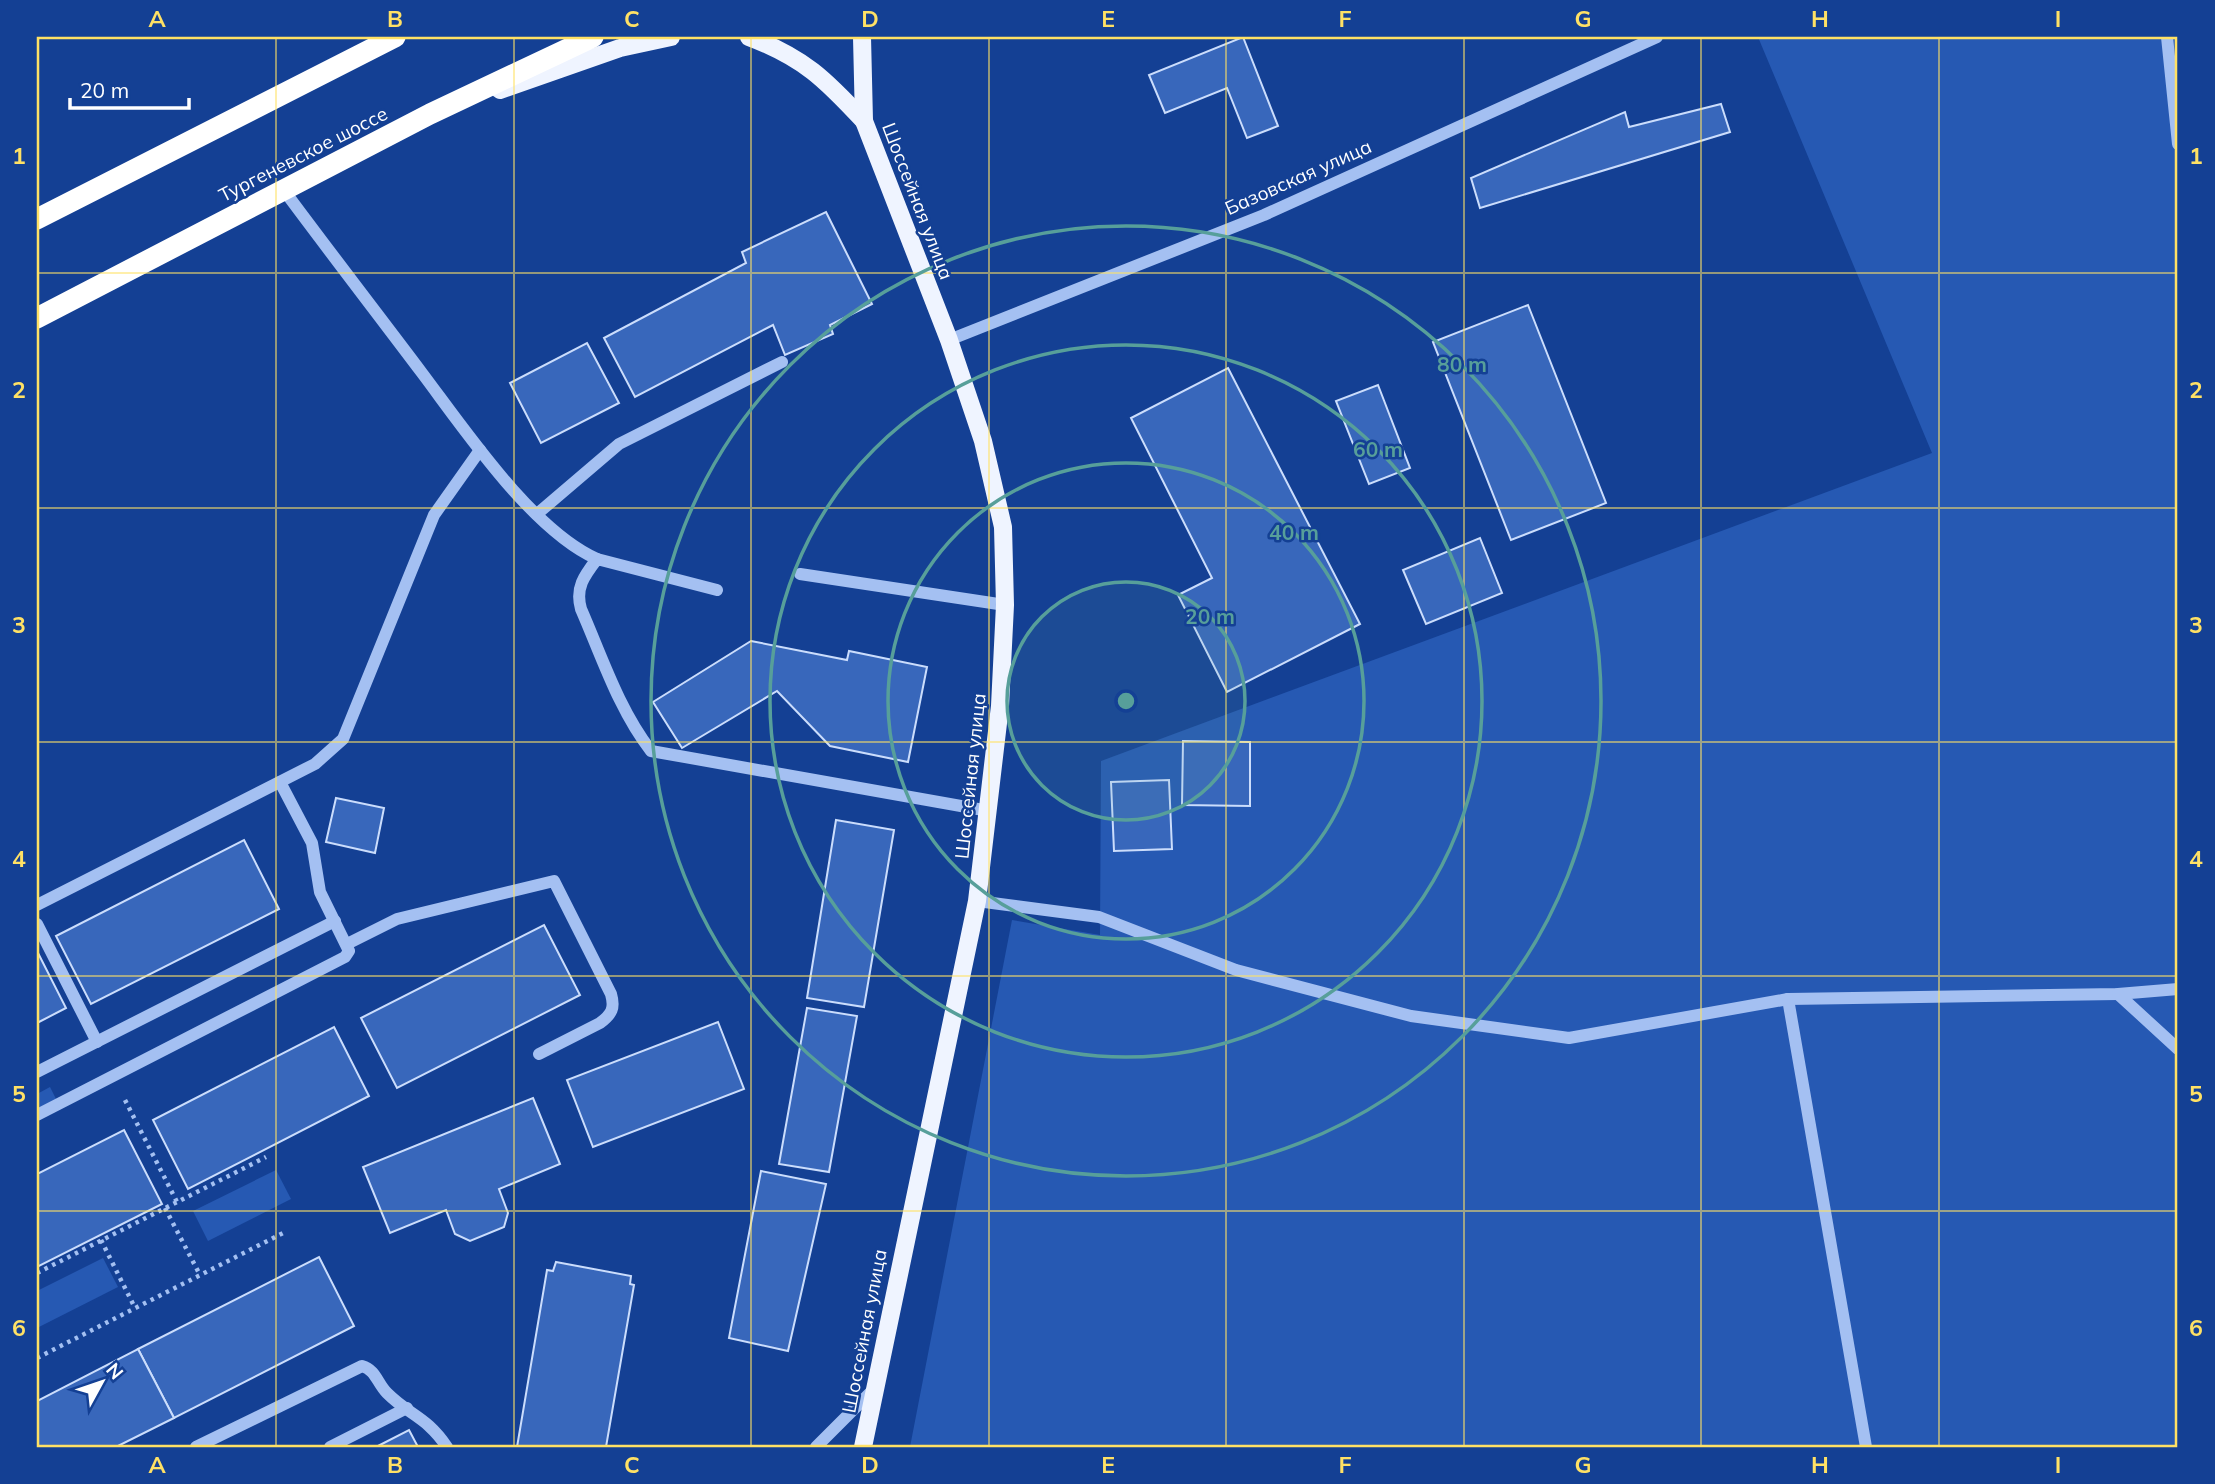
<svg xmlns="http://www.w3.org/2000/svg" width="2215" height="1484" viewBox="0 0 2215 1484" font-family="Mulish,sans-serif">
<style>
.green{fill:#2659b3}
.building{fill:#3867bb;stroke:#cbddfc;stroke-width:2}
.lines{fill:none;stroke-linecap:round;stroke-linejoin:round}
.path{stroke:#a4c0f2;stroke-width:4.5;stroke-dasharray:3.5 5;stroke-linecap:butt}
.minor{stroke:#a4c0f2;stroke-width:12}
.major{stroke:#eff4ff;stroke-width:18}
.highway{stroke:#fff;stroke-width:21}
.grid{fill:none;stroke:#ffe165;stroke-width:2;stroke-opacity:0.55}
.ring{fill:none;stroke:#579f9a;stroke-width:3.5}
.labels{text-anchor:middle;stroke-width:5;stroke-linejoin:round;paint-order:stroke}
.street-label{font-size:19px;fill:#fff;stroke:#144094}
.centre{fill:#579f9a;stroke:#144094;stroke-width:3.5}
.ring-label{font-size:21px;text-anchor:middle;font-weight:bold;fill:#579f9a;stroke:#144094;stroke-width:5;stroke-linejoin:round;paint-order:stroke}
.neatline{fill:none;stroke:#ffe165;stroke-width:2.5}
.grid-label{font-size:23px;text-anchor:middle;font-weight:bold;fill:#ffe165}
</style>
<rect width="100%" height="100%" fill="#144094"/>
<g class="green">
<polygon points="1758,37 2178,37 2178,1447 910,1447 1012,920 1100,935 1101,761 1932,453"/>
<polygon points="50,1087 56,1099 37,1109 37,1094"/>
<polygon points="276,1170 291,1199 208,1241 193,1211"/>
<polygon points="103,1258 118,1287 37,1328 37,1291"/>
</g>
<g class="building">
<polygon points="1243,37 1278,126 1247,138 1227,88 1165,113 1149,75"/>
<polygon points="1721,104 1730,132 1480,208 1471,178 1625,112 1629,127"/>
<polygon points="826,212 872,304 830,325 833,334 785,355 773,325 635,397 604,338 746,263 742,252"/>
<polygon points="1528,305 1606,503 1511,540 1433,342"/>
<polygon points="587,343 619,403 541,443 510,383"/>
<polygon points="1228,368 1360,624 1227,692 1178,595 1212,578 1131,418"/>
<polygon points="1378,385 1410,468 1369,484 1336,401"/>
<polygon points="1480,538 1502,593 1426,624 1403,570"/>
<polygon points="751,641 847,660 849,651 927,667 908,762 830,746 777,691 682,748 653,702"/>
<polygon points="1183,741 1250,742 1250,806 1182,805"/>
<polygon points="1169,780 1172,849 1114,851 1111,782"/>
<polygon points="336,798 384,808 375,853 326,842"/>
<polygon points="836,820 894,830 864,1007 807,998"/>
<polygon points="244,840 279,909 91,1004 56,936"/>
<polygon points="544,925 580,995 397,1088 361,1018"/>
<polygon points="37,951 66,1008 37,1023"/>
<polygon points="807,1008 857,1016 829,1172 779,1164"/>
<polygon points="718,1022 744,1089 593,1147 567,1080"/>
<polygon points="334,1027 369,1096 188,1189 153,1120"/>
<polygon points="533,1098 560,1164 499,1189 508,1213 504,1227 470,1241 455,1234 446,1210 390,1233 363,1167"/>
<polygon points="124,1130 162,1204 37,1267 37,1174"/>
<polygon points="761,1171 826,1184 788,1351 729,1338"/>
<polygon points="319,1257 354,1326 174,1418 138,1349"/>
<polygon points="556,1262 631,1276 630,1284 634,1285 606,1447 517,1447 547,1270 553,1271"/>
<polygon points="138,1349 174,1418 116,1447 37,1447 37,1401"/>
<polygon points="409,1430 418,1447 376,1447"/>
</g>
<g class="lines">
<g class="path">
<polyline points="125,1100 177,1202"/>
<polyline points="165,1208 200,1275"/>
<polyline points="101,1240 135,1308"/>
<polyline points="37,1273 266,1157"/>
<polyline points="37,1358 287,1231"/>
</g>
<g class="minor">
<polyline points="2167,37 2178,144"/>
<path d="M 283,189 C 329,251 376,312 422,373 C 465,430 532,530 597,559"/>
<polyline points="949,340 1264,215 1657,37"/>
<polyline points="537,514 619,444 782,362"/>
<polyline points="800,574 1005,605"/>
<path d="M 717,590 L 597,559 C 584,576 575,588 581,609 C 602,657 619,710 651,751 L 989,811"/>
<polyline points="977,901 1099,917 1236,970 1411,1016 1569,1038 1788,999 2118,994 2178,989"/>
<polyline points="37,905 315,764 343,739 434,515 480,450"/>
<polyline points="37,924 97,1042"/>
<path d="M 347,944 L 397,919 L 554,881 L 611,994 C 615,1008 612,1014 600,1023 L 539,1054"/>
<polyline points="2118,994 2178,1049"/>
<polyline points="1788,999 1866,1447"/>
<polyline points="37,1072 335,921"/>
<polyline points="37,1115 345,957 349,951 320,892 312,843 280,782"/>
<path d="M 196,1447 L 362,1366 C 376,1370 377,1383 387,1393 C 410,1416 426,1416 447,1447"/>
<polyline points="330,1447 407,1408"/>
<polyline points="816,1447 874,1389"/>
</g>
<g class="major">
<path d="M 749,37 C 804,58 825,79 864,121"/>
<polyline points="862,37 864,121 949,340 983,441 1003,527 1005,605 1000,706 977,901 863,1447"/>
<polyline points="500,90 620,48 671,37"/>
</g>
<g class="highway">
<polyline points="37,219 395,37"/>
<polyline points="37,318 430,114 593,37"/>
</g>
</g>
<path class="grid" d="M 276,37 L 276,1447M 514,37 L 514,1447M 751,37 L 751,1447M 989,37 L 989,1447M 1226,37 L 1226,1447M 1464,37 L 1464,1447M 1701,37 L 1701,1447M 1939,37 L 1939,1447M 37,273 L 2178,273M 37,508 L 2178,508M 37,742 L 2178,742M 37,976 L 2178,976M 37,1211 L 2178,1211"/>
<circle cx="1126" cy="701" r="119" fill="#579f9a" fill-opacity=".12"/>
<g class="ring">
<circle cx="1126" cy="701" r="119"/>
<circle cx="1126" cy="701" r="238"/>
<circle cx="1126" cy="701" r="356"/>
<circle cx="1126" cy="701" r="475"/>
</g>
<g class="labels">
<g class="street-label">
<text transform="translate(303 154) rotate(-27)" y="7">Тургеневское шоссе</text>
<text transform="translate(1298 177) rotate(-24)" y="7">Базовская улица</text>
<text transform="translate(918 201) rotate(69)" y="7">Шоссейная улица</text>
<text transform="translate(970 776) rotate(-84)" y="7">Шоссейная улица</text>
<text transform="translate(864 1331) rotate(-79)" y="7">Шоссейная улица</text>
</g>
</g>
<circle cx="1126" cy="701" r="10" class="centre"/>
<g class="ring-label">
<text x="1462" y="372">80 m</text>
<text x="1378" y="457">60 m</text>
<text x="1294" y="540">40 m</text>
<text x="1210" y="624">20 m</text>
</g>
<rect width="2215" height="1484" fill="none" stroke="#144094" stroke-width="77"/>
<g transform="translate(102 1382) rotate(50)" stroke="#144094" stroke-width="5" paint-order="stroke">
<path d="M0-5L12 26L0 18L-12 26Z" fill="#ffffff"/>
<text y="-10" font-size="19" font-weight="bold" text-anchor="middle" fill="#ffffff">N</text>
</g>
<path d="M70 98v10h119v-10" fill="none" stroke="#ffffff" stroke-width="3.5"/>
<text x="80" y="98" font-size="21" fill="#ffffff" stroke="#144094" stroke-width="5" paint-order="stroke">20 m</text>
<rect x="38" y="38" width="2138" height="1408" class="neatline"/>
<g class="grid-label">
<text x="157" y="27">A</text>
<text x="395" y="27">B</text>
<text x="632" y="27">C</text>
<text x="870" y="27">D</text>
<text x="1108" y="27">E</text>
<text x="1345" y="27">F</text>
<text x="1583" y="27">G</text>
<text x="1820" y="27">H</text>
<text x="2058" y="27">I</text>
<text x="19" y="164">1</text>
<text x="2196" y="164">1</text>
<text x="19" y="398">2</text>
<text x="2196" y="398">2</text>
<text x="19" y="633">3</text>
<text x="2196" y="633">3</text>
<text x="19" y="867">4</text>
<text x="2196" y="867">4</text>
<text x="19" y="1102">5</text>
<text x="2196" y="1102">5</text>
<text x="19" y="1336">6</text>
<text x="2196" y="1336">6</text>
<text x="157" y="1473">A</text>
<text x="395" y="1473">B</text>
<text x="632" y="1473">C</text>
<text x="870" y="1473">D</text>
<text x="1108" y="1473">E</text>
<text x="1345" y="1473">F</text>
<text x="1583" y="1473">G</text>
<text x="1820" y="1473">H</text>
<text x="2058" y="1473">I</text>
</g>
</svg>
